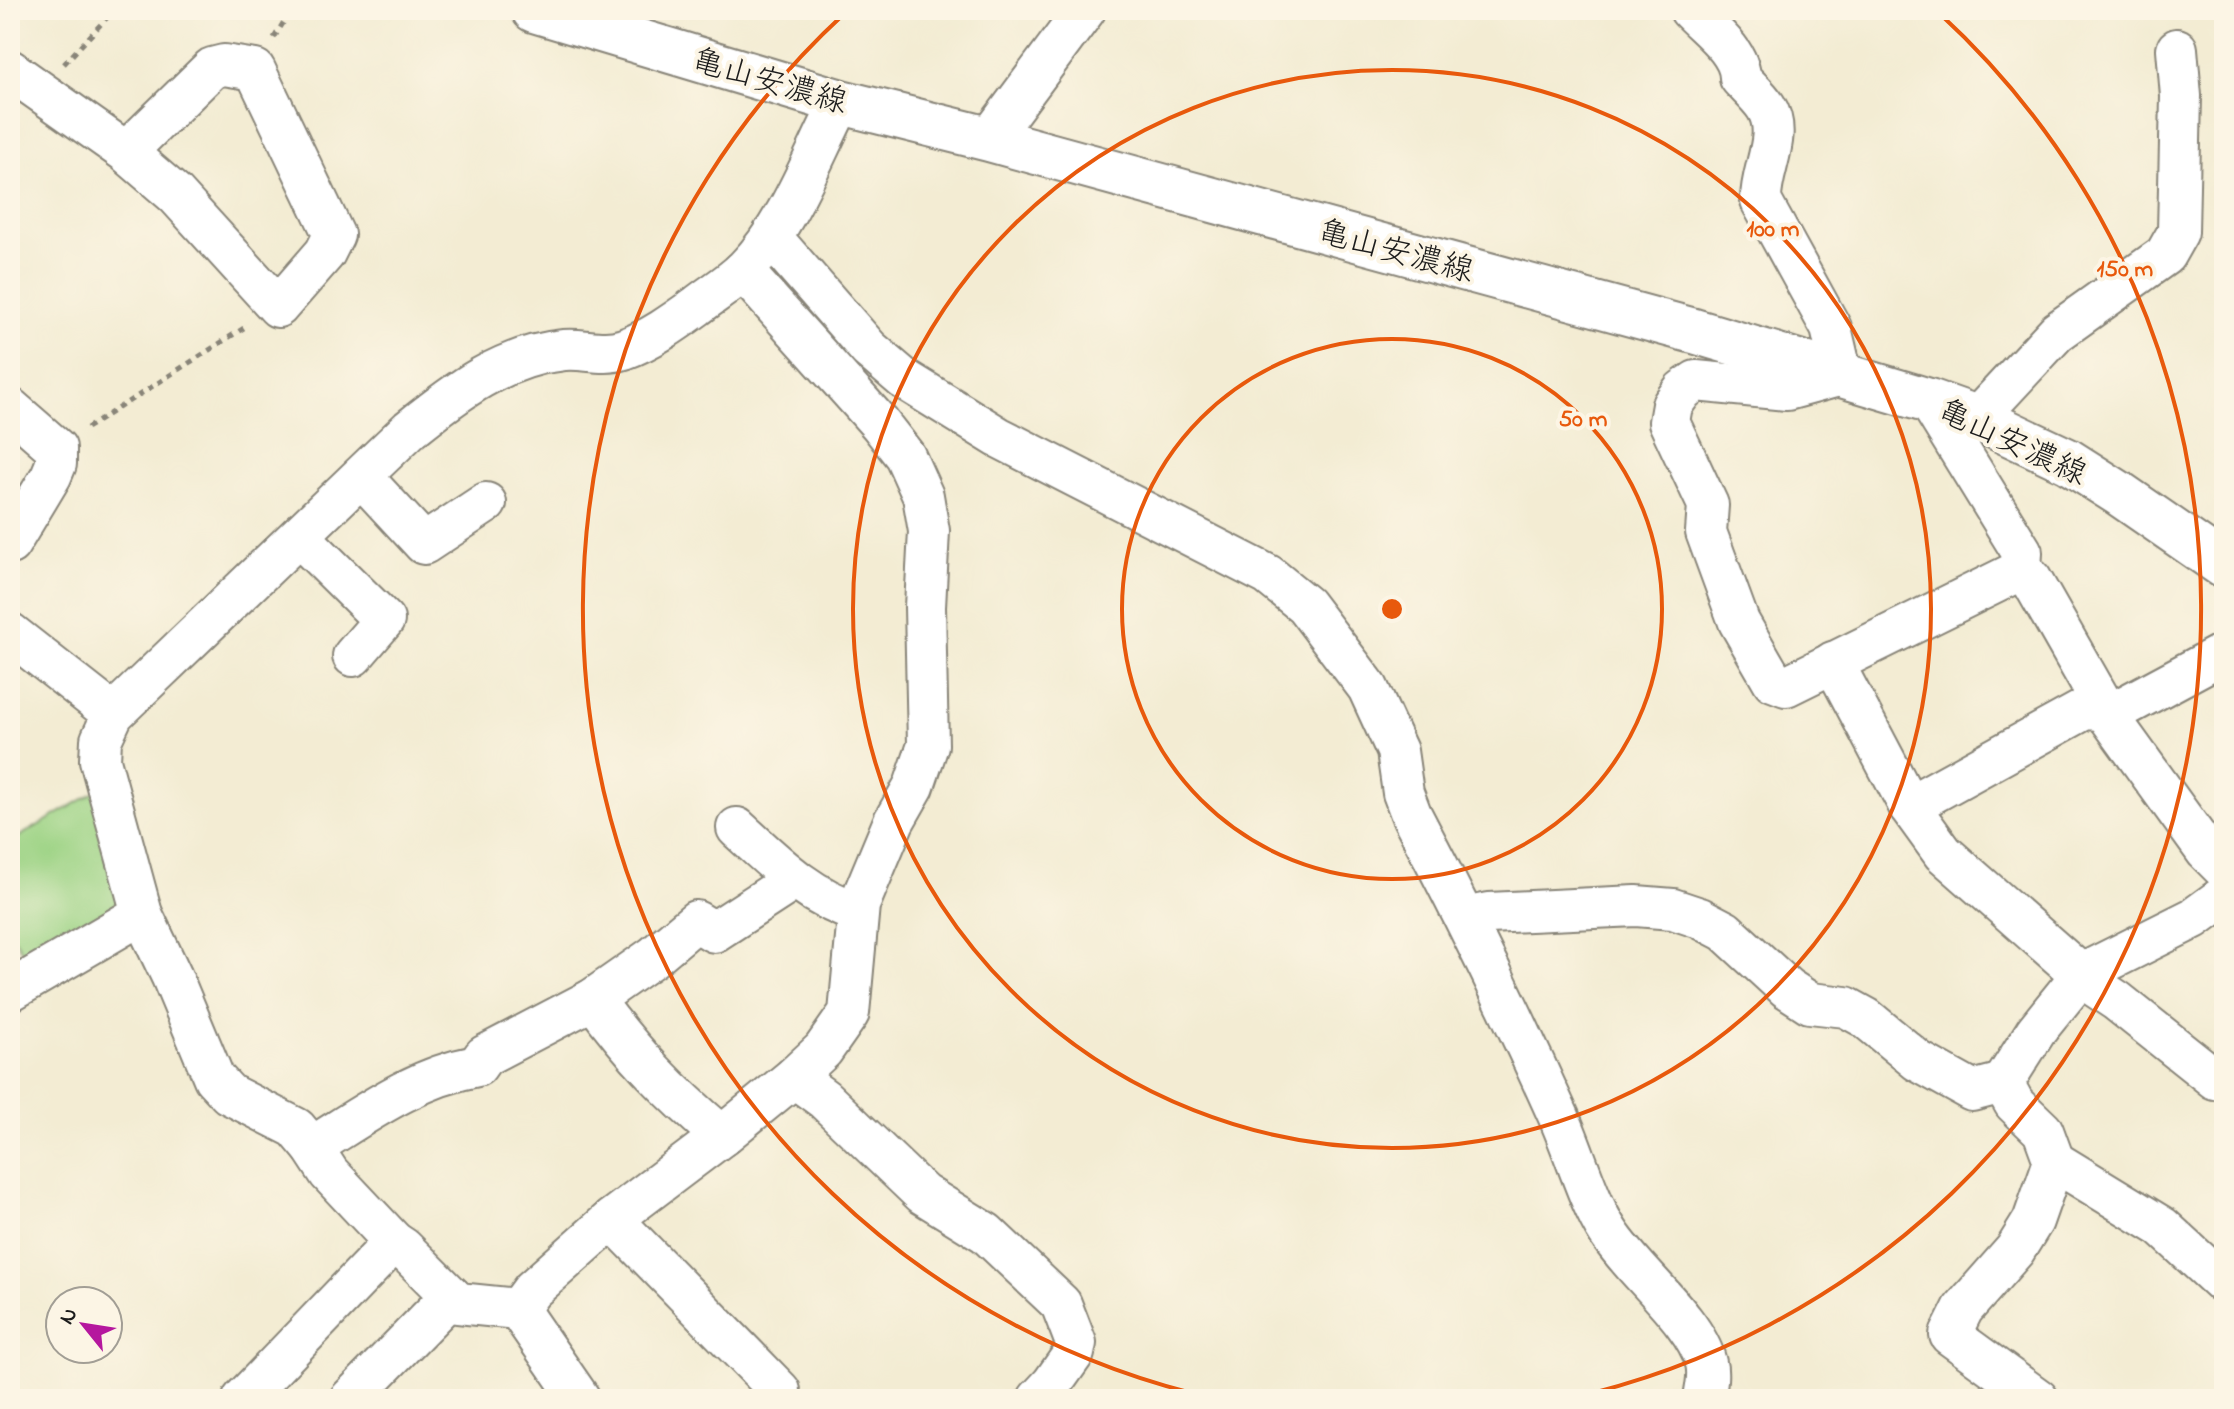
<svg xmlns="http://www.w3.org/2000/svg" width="2234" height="1409" viewBox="0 0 2234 1409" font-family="'Indie Flower','Klee One',sans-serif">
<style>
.green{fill:#9cd384;stroke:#5c7850;stroke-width:2}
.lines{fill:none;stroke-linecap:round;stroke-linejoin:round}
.minor-casing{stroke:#888478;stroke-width:44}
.major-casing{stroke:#888478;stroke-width:48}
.path{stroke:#888478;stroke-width:5;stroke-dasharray:6 6;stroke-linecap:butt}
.minor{stroke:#fff;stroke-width:40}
.major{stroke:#fff;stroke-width:44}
.ring{fill:none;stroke:#e8590c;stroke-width:4}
.labels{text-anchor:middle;stroke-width:8;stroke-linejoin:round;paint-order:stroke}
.street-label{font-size:32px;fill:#1c1c1c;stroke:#fcf5e5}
.centre{fill:#e8590c;stroke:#fcf5e5;stroke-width:4}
.ring-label{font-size:24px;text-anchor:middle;font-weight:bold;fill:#e8590c;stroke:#fcf5e5;stroke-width:8;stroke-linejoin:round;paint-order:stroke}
</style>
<rect width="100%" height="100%" fill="#fcf5e5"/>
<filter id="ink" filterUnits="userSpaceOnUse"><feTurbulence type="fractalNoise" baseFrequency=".0125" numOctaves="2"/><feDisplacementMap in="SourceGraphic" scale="16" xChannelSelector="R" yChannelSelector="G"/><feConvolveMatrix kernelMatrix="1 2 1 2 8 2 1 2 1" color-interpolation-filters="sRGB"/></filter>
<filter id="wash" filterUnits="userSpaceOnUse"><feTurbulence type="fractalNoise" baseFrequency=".006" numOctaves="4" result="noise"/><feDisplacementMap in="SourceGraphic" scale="32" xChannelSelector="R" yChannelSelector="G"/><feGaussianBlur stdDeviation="1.8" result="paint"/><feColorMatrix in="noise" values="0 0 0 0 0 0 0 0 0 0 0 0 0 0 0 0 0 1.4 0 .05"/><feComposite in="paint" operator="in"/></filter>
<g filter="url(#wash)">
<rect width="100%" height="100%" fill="#f3ecd3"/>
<polygon class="green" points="97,791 125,888 119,907 38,952 22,951 10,931 10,842"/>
</g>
<g filter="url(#ink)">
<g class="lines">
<defs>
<g id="minor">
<path d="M 1690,10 C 1707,28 1740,51 1740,78 C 1748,87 1759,96 1766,107 C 1784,135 1760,170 1761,201 L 1831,328 L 1842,375 L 1787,390 L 1696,381 L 1683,390 L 1672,405 L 1669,422 L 1708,505 L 1706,532 L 1739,622 L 1773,681 L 1786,686 L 2021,570"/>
<polyline points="10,70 126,152 176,195 278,307 325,253 334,235 255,70 224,65 212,68 126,152"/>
<polyline points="989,139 1085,10"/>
<path d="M 772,238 L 869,349 L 904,379 L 998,437 L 1268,575 L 1305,605 L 1368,688 L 1397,751 L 1403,793 L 1411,814 C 1463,913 1512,1013 1558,1115 C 1574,1150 1588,1201 1608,1232 C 1634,1273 1695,1319 1706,1363 C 1709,1375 1706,1387 1704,1399"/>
<polyline points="1929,401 2022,552 2021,570 2031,579 2112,721 2206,851 2224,869"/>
<polyline points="10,408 56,448 56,464 51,476 10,544"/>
<polyline points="1977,418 2057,332 2165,255 2178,232 2181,96 2177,49"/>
<polyline points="362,477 424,544 486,503"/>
<polyline points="299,536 384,620 353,656"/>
<polyline points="10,633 113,714"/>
<polyline points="1833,662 1909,806 1943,853 2093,985 2117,1001 2215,1079 2224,1071"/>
<polyline points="1909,806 2085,709 2116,711 2224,653"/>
<path d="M 737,828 C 773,861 809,898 858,912"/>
<polyline points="1465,918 1489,913 1636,906 1673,909 1700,918 1725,931 1787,988 1810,1003 1846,1007 1866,1018 1918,1061 1972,1091 2003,1083"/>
<polyline points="10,991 142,914"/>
<path d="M 593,999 C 634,1055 669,1091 722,1136"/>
<polyline points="794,1077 824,1099 923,1194 986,1233 1061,1304 1076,1343 1074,1353 1052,1384 1038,1399"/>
<path d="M 312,1147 C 365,1114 415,1077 477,1066 L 484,1056 L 593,999 L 653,957 L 696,921 L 714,932 L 794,880"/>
<polyline points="2054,1161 2162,1227 2224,1284"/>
<polyline points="612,1219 780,1391"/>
<polyline points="518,1309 532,1290 612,1219 722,1136 794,1077 823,1050 849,1013 859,905 894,821 914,786 928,745 925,607 929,531 923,496 905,456 880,424 743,271"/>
<polyline points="243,1399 394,1242"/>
<polyline points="350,1399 451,1296"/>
<path d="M 580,1399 L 518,1309 L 458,1303 L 403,1248 L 394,1242 L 329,1173 L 312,1147 L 296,1128 L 229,1094 L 214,1078 L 172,977 L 142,914 L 100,760 L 101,740 L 113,714 L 410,429 C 456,392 502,356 564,350 C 584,348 602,356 624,349 C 650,340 675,322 697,306 C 712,294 731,283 745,269 C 788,226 813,156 841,102"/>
<polyline points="2038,1399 1950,1335 1963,1309 2015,1250 2033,1221 2054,1161 2043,1131 2014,1103 2003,1083 2036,1031 2082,974 2194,918 2224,896"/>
</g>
<polyline id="major" points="534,10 841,102 989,139 1694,331 1929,401 1977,418 2068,461 2120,494 2224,566"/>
</defs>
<use href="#minor" class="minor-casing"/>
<use href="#major" class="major-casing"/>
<g class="path">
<polyline points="274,38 291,10"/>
<polyline points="64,64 114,10"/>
<polyline points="87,428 247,326"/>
</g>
<use href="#minor" class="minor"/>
<use href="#major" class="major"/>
</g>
</g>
<g class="ring">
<circle cx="1392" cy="609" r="270"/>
<circle cx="1392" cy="609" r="539"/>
<path d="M1217 1399A809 809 0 0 1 845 13M1939 13A809 809 0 0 1 1567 1399"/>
</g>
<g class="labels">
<g class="street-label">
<text transform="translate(770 80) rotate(16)" y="11">亀山安濃線</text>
<text transform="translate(1396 250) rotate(15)" y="11">亀山安濃線</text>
<text transform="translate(2013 441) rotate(25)" y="11">亀山安濃線</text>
</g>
</g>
<circle cx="1392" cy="609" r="12" class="centre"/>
<g class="ring-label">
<text x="1773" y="236">100 m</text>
<text x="2125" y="276">150 m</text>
<text x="1583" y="426">50 m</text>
</g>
<rect width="2234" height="1409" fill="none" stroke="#fcf5e5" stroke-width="40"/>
<g transform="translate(84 1325) rotate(300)"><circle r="38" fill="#fcf5e5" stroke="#a29e95" stroke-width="2"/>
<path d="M0-6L14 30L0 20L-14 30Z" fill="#b5179e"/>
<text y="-12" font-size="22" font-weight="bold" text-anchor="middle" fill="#1c1c1c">N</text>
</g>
</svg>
